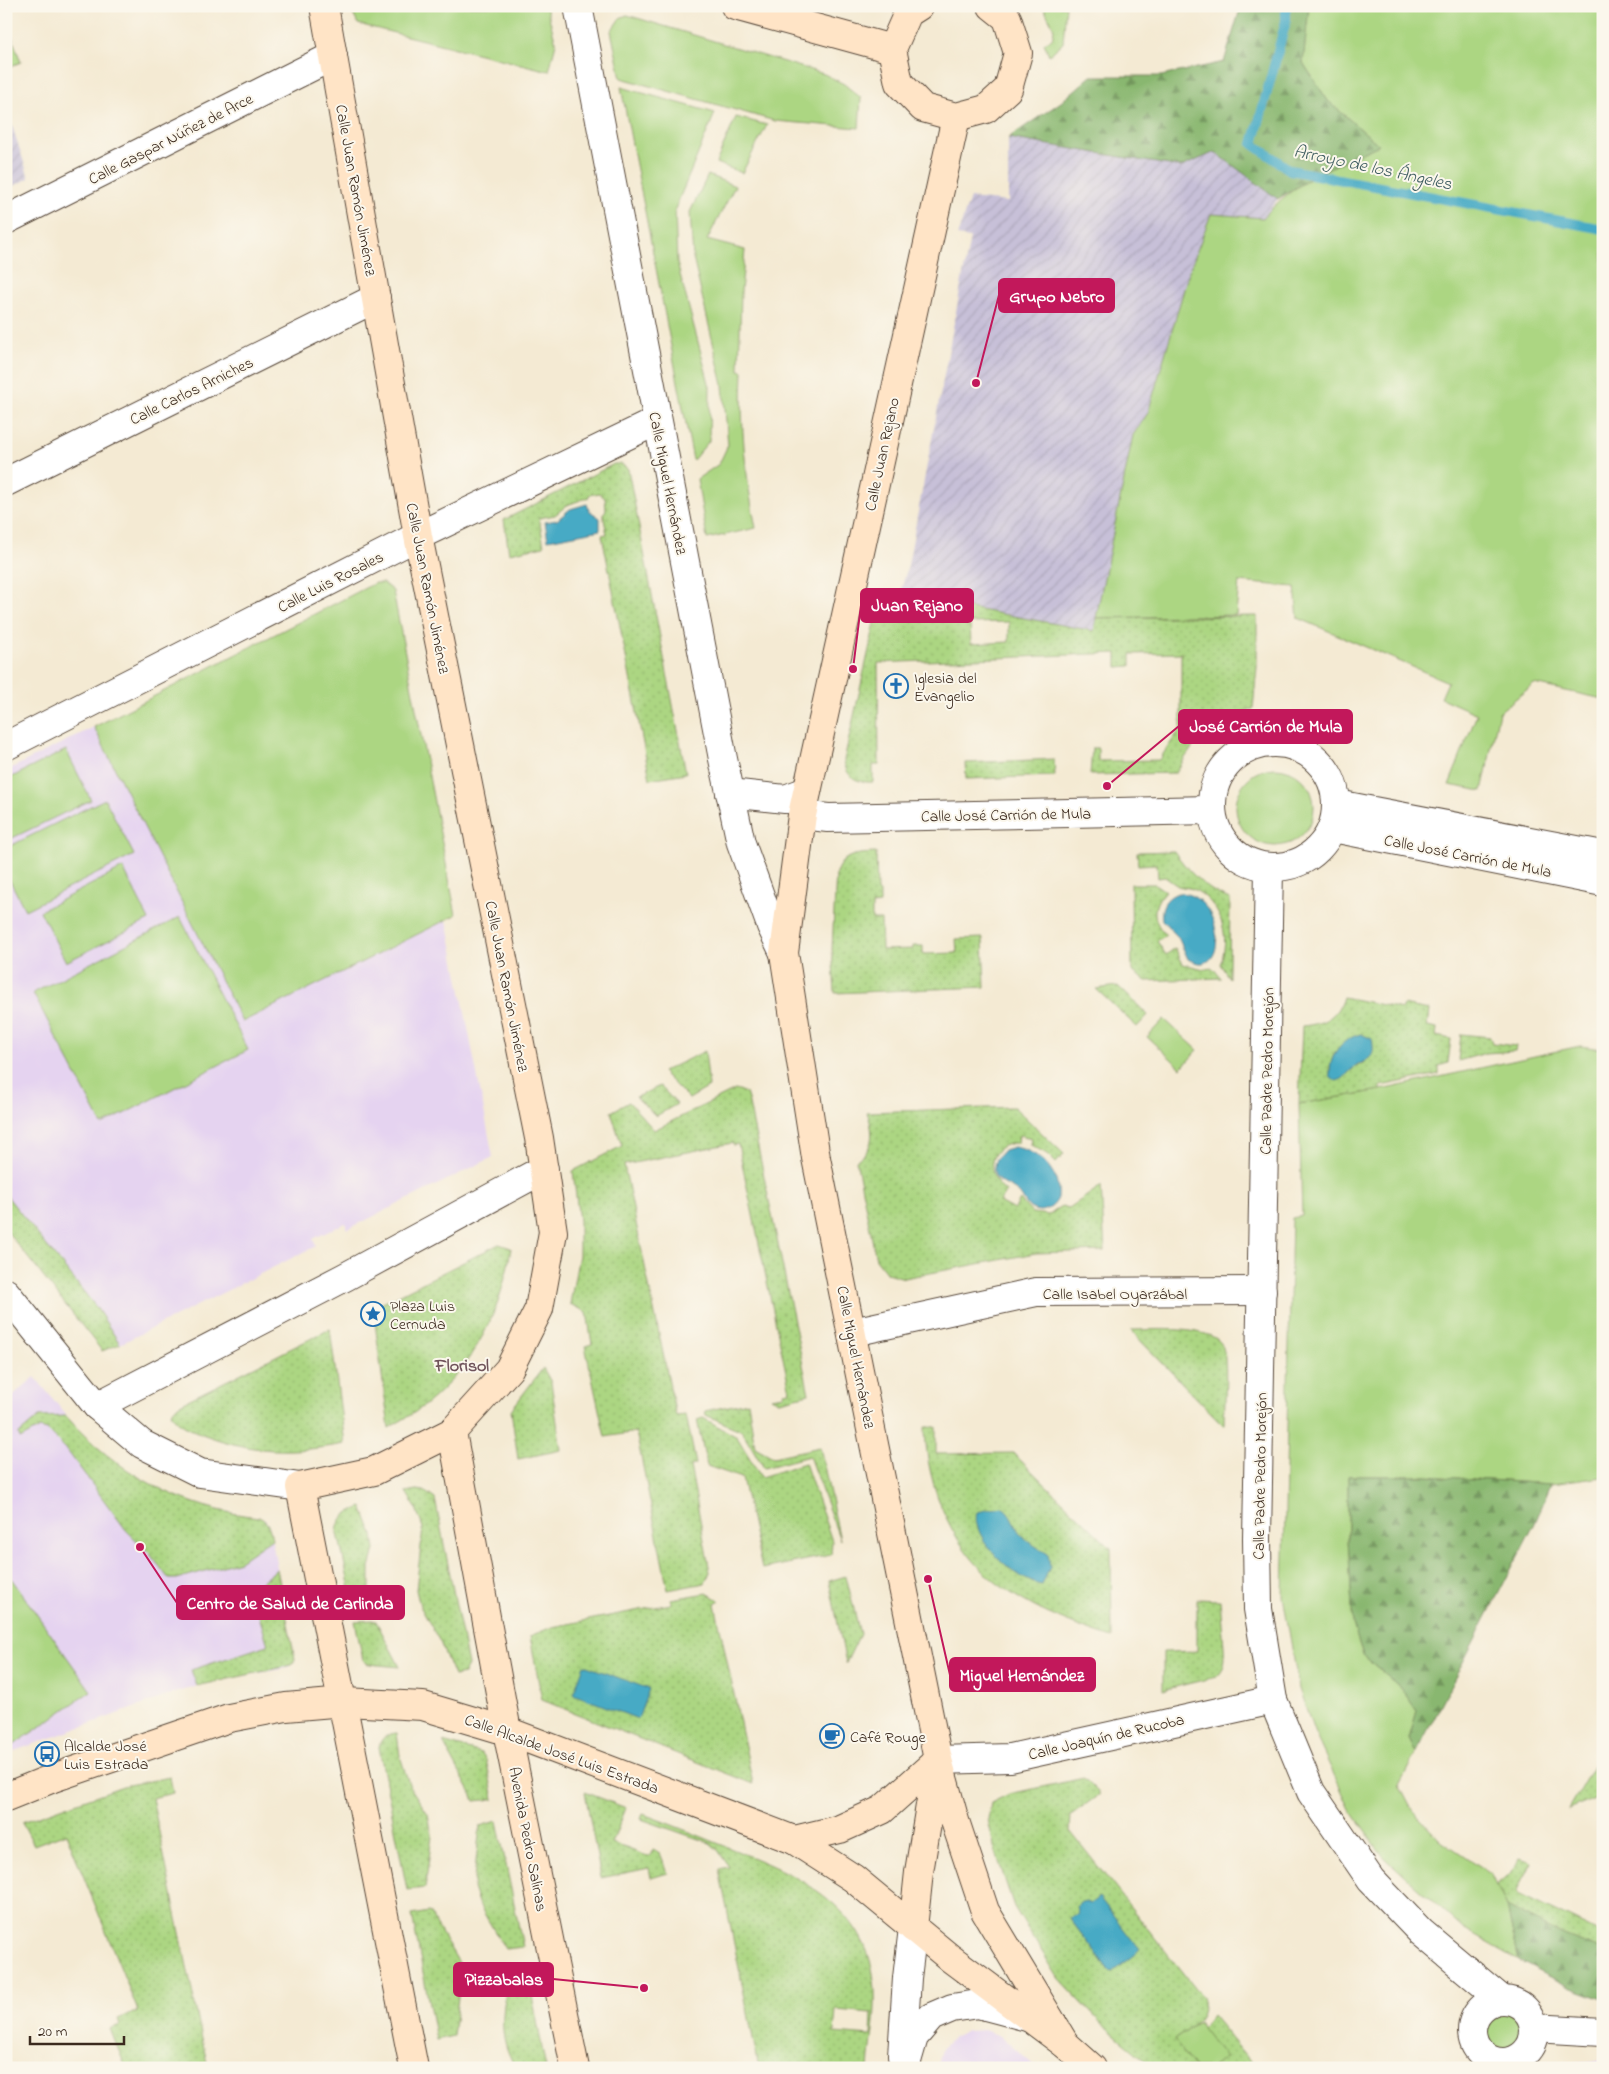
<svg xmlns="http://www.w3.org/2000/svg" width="1609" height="2074" viewBox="0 0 1609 2074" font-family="'Indie Flower',sans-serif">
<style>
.built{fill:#e5d3f0}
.industrial{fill:url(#industrial-furrows)}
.green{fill:#acd682;stroke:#748050}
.forest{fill:url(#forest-firs);stroke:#627047}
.garden{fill:url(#garden-dots);stroke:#748050;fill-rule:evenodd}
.water{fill:#46aac5;stroke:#406a72}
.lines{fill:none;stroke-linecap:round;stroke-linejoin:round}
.stream{stroke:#46aac5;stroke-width:10}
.street-casing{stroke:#574739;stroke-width:30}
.secondary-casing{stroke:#574739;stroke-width:30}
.street{stroke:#fff;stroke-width:28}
.secondary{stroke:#ffe4c6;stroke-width:28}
.labels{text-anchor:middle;stroke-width:4;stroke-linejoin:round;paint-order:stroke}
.street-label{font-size:16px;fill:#3b2a1e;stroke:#fbf7ec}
.poi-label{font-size:16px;fill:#3b2a1e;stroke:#fbf7ec;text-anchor:start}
.water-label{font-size:18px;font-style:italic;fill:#3f5d61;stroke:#fbf7ec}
.neighbourhood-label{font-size:18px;font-weight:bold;fill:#70545b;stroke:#fbf7ec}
.leader{fill:none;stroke:#c2185b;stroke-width:2}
.callout-dot{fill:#c2185b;stroke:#fbf7ec;stroke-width:2}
.callout{fill:#c2185b;stroke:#c2185b;stroke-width:2}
.callout-label{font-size:18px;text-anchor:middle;font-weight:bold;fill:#fff}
</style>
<defs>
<pattern id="industrial-furrows" width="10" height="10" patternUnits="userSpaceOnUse" patternTransform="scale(1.25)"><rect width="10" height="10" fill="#c7c0d8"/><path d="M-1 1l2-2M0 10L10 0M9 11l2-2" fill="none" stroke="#aca5b9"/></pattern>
<pattern id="forest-firs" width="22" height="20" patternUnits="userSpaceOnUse" patternTransform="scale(1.25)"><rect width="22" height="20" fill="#89b770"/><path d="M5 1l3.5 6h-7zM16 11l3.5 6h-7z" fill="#71955b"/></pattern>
<pattern id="garden-dots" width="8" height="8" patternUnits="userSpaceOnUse" patternTransform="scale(1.25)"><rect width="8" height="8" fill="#acd682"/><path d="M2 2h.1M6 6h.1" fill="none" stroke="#95b870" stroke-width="1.8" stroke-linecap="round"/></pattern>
</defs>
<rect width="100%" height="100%" fill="#fbf7ec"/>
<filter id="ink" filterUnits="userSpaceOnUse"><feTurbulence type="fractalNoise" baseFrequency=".02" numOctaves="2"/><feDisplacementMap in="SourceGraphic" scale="10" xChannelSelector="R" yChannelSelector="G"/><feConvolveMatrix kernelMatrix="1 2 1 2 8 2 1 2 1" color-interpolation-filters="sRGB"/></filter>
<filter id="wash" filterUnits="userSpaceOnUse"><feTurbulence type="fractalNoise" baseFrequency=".0096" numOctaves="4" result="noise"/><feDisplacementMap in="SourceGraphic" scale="20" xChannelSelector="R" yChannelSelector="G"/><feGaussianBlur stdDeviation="1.12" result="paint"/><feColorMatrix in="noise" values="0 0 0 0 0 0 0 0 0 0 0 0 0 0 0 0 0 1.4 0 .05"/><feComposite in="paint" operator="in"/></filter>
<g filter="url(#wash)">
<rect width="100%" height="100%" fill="#f4ead3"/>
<g class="built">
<polygon points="94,727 242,1022 447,920 493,1157 348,1229 345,1223 313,1239 316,1246 120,1344 96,1307 6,1195 6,771"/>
<polygon points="35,1377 79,1431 115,1463 134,1475 161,1490 202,1506 265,1520 269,1526 295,1659 292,1665 288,1668 215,1681 178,1692 6,1754 6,1401"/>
<polygon points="984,2030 1000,2036 1037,2068 937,2068 942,2049 951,2039 967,2031"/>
<polygon points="1603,2059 1603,2068 1560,2068 1573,2064"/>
</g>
<g class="industrial">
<polygon points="6,107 29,178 6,190"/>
<polygon points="1008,138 1181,167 1215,152 1278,199 1263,218 1211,215 1189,272 1148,413 1133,435 1094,631 900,595 908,565 970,238 957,236 970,198 1008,202"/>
</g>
<g class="green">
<polygon points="349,6 546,6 556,43 549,71 358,24"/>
<polygon points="1043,6 1066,6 1063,43 1049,55 1044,43 1052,39 1054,29"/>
<path d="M 1309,6 L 1603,6 L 1603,699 L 1534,684 L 1499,712 L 1482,791 L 1449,785 L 1477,714 L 1441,698 L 1448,682 L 1298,618 L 1295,587 L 1239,582 L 1236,615 L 1096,618 L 1133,435 L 1148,413 L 1189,272 L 1211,214 L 1263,218 C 1294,181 1336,165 1379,145 L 1328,101 L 1303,63 Z"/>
<polygon points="627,15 824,74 844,84 861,98 859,128 775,121 621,78 611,31 620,18"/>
<polygon points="6,21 21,62 6,68"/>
<polygon points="621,87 715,113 675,209 677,263 710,387 709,441 693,460"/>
<polygon points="736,117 767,125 742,173 716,163"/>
<path d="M 708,175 L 735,186 L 707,240 L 745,250 L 741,291 L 739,370 L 743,371 C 740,425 745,475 756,528 L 707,539 L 697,479 L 719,464 L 728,445 L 723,385 L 693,258 L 690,212 Z"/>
<polygon points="375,583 383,583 393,591 456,915 242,1022 94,727"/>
<polygon points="66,750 91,800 6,841 6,780"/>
<circle cx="1275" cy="807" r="39"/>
<polygon points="105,799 134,855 25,910 6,873 6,848"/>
<polygon points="123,868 149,920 66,962 40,911"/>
<polygon points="180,917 248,1050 102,1125 33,993"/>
<polygon points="1164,1019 1198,1050 1181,1068 1147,1037"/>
<polygon points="1580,1046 1603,1049 1603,1477 1551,1484 1426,1476 1348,1476 1348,1538 1353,1625 1363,1655 1401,1688 1417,1711 1409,1738 1416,1753 1399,1785 1412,1810 1441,1840 1492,1875 1507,1907 1519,1961 1463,1929 1383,1856 1350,1809 1315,1734 1299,1689 1283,1596 1292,1218 1302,1216 1299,1104 1381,1090"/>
<polygon points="6,1571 91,1691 11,1747 6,1740"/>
<circle cx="1503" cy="2031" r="21"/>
<polygon points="1198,2022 1226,2058 1212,2068 1194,2068 1174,2040"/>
</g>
<g class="forest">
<polygon points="1241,6 1309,6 1303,63 1328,101 1379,145 1320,172 1278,199 1215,152 1181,167 1008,138 1061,102 1091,76 1161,76 1224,62"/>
<polygon points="1348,1476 1426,1476 1551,1484 1535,1523 1416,1753 1409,1738 1417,1711 1401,1688 1363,1655 1353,1625 1348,1538"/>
<polygon points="1507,1907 1564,1935 1603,1950 1603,1999 1572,1988 1519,1961"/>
</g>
<g class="garden">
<polygon points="614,464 621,464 628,469 686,773 650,779 602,535 607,534 603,514 606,510 605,498 599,493 589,495 589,497 567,505 555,515 539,518 544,546 509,553 504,520"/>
<path d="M 882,592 L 1094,631 L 1096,618 L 1257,616 L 1257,667 L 1253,709 C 1216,717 1194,740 1176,773 L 1090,775 L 1092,748 L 1098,748 L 1098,761 L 1159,760 L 1181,728 L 1181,653 L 1131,654 L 1131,666 L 1117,667 L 1117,653 L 878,663 L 879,765 L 873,765 L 873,782 C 856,783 846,777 844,760 ZM 1009,622 L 1009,642 L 971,644 L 970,623 Z"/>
<polygon points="1054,759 1055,776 966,779 965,763"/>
<path d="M 1174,851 C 1188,871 1206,891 1230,899 L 1229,978 L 1220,964 C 1231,938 1222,906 1197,891 C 1191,887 1184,888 1178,886 C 1173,883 1169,880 1165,877 L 1158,878 L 1157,864 L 1138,865 L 1137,852 Z"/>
<path d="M 876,853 L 877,892 L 880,892 L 880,904 L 872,905 L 872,920 L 881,920 L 882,950 L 913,949 L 913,946 L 923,946 L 923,954 L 957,953 L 956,939 L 983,938 L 985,987 L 835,993 L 832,949 L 836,873 C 843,853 858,854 876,853 Z"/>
<path d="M 1131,884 L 1155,884 L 1165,891 C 1151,906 1152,921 1166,935 L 1157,941 L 1166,955 L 1175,948 L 1183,964 L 1204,969 L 1213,968 L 1221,978 L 1146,981 L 1132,971 Z"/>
<polygon points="1118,986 1148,1015 1137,1027 1096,989"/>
<path d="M 1343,997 L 1402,1009 L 1403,1005 L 1429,1010 L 1427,1026 L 1437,1028 L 1436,1036 L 1451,1039 L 1448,1063 L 1439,1066 L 1439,1074 L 1381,1086 L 1381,1090 L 1299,1104 L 1302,1026 C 1323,1024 1337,1018 1343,997 ZM 1335,1052 L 1365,1062 L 1355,1067 L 1348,1073 L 1330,1076 L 1330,1066 Z"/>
<polygon points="1461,1034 1490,1037 1492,1043 1516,1046 1515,1051 1486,1053 1458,1061"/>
<polygon points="705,1051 709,1087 689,1099 662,1072"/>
<polygon points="660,1086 677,1104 656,1116 636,1097"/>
<polygon points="735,1090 746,1093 748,1099 809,1394 779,1401 771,1397 784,1395 784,1392 790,1391 738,1144 733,1145 732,1143 624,1165 676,1416 686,1415 696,1464 690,1466 710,1572 705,1583 668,1590 636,1432 605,1437 585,1346 592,1344 587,1312 570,1304 579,1255 579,1221 573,1171 622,1146 611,1112 629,1102 654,1130"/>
<path d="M 1014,1107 L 1064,1154 L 1056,1163 L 1047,1154 L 1031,1145 L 1032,1138 L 1019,1135 L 1018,1143 C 988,1143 983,1174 1006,1192 L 999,1202 L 1014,1210 L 1020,1200 L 1032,1213 L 1049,1215 L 1062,1206 L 1069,1208 L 1101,1186 L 1105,1251 L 1036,1253 L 904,1278 L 887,1273 L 876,1259 L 856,1160 C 875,1150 874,1131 867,1112 Z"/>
<polygon points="6,1195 96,1307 120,1344 102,1351 6,1230"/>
<path d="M 499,1244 L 511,1248 C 502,1310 474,1366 425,1405 C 414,1414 401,1420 389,1428 L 373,1308 Z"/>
<path d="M 330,1329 L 345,1444 C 293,1453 255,1454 205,1435 C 192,1430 177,1425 171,1413 L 178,1405 Z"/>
<path d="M 1130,1330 C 1151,1330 1212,1325 1222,1345 C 1229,1360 1224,1407 1224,1426 Z"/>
<polygon points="543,1368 551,1382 561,1450 518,1459 511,1410"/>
<polygon points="748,1402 755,1447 773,1457 820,1447 840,1540 809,1456 764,1468 742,1431 706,1415 705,1411"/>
<path d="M 66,1416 C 115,1472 184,1510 259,1517 C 269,1522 270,1529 272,1539 L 240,1561 L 177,1579 L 169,1579 L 150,1554 L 126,1530 L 66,1449 L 47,1430 L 40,1428 L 20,1439 L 19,1434 L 39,1417 Z"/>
<polygon points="703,1418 737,1437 761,1477 805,1463 832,1541 831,1555 762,1569 742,1478 707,1466 697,1420"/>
<path d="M 925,1427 L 936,1427 L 936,1454 L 1013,1453 L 1111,1548 L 1112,1638 C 1076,1626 1040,1613 1008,1591 C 955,1557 926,1489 925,1427 Z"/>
<polygon points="416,1490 424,1491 435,1499 468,1665 464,1674 454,1676 440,1642 420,1606 416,1590 423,1528 416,1508 406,1492"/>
<path d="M 362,1507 L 373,1535 L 375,1550 L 370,1567 L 370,1593 L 352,1598 L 337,1529 C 341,1515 348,1512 362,1507 Z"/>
<polygon points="277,1569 295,1659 292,1665 197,1686 191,1670 268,1645 251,1590"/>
<polygon points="846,1576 860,1634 846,1663 829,1581"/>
<polygon points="707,1593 720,1601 715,1604 753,1784 542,1700 530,1636 552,1627 671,1604 671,1599"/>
<path d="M 1197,1599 L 1220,1600 L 1225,1658 C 1224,1667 1223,1672 1216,1677 L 1163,1690 L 1163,1652 L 1197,1651 Z"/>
<polygon points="372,1620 376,1621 400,1667 368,1664 363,1660 355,1621"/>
<path d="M 397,1733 L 400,1756 L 410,1787 L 428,1814 L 432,1836 L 425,1888 L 407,1890 L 379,1747 C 381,1737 387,1734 397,1733 Z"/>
<polygon points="443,1742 481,1753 486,1760 494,1799 475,1801"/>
<polygon points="1598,1758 1603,1760 1603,1786 1598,1798 1568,1810"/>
<polygon points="170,1777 173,1793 152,1798 208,2068 126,2068 110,2029 120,2025 118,2019 138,2011 66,1833 34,1845 22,1822 123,1786"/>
<path d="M 1084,1778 L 1100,1794 L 1071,1815 L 1070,1831 L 1202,1997 C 1209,2017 1187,2030 1174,2040 L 1194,2068 L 1154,2068 L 1101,2023 L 1059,1979 L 1014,1907 L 994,1847 L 988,1819 L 991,1803 L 1009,1794 ZM 1078,1913 L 1111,1973 L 1070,1919 Z"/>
<polygon points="585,1792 626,1808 612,1843 650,1857 653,1850 660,1853 668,1873 651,1878 649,1868 601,1878"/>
<path d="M 643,1814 C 673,1825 702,1837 732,1849 C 795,1874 865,1904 874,1980 C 878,2008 871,2040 869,2068 L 759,2068 L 719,1869 L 729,1867 L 718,1850 L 710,1843 L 641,1819 ZM 836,2010 L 872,2013 L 871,2036 L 834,2033 Z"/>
<polygon points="497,1821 523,1947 505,1949 478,1903 473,1888 480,1826"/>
<polygon points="1519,1858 1531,1862 1516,1893 1603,1935 1603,1950 1564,1935 1507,1907 1497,1885 1512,1872"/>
<polygon points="429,1912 459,1963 461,1974 453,2036 436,2040 412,1915"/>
<path d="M 527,1969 L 546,2068 L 516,2068 C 495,2033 504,2010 509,1972 Z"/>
<polygon points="1212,2015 1256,2068 1212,2068 1225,2058 1202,2028"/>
</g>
<g class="water">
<polygon points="587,504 590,511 600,518 600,530 548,540 545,522 557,520 570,509"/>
<path d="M 1178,893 C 1225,893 1230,983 1188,959 L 1178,937 L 1162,920 C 1160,906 1166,897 1178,893 Z"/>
<path d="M 1361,1034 L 1372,1039 C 1376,1060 1369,1057 1355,1067 C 1346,1072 1347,1079 1336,1081 L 1330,1076 C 1329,1055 1341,1039 1361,1034 Z"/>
<path d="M 1014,1147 C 1039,1151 1061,1171 1058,1198 C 1053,1210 1039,1215 1029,1207 C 1025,1203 1023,1198 1020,1194 C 1008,1182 987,1184 996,1159 L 1004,1150 Z"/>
<path d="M 1002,1507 C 1012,1513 1013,1524 1020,1533 C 1028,1542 1038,1548 1048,1554 L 1050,1567 L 1042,1585 C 1018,1582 969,1538 977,1512 Z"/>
<polygon points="584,1665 649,1689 638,1719 573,1694"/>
<polygon points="1099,1897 1140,1950 1111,1973 1070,1919 1078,1913 1076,1907 1079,1903 1085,1901 1090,1904"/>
</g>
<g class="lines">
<polyline class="stream" points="1286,6 1286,21 1253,144 1290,170 1603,229"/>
</g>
</g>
<g filter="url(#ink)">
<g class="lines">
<defs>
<g id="street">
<polyline points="578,6 723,759 741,843 771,926 784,953"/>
<polyline points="6,220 333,56"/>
<polyline points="6,482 376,298"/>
<circle cx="1274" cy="805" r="62"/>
<polyline points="6,746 418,536 657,421"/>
<polyline points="730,793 785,799 807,791"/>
<polyline points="1337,804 1603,855"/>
<polyline points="802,815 828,818 1211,810"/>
<polyline points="1333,828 1603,882"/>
<polyline points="1269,867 1257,1539 1258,1609 1273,1700 1311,1792 1371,1880 1421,1932 1501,1999"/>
<polyline points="6,1293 97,1406 142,1444 200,1473 300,1487"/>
<polyline points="853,1332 1036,1292 1262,1291"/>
<polyline points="97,1406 345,1277 544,1169"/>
<polyline points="938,1760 1010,1758 1273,1700"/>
<circle cx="1503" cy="2031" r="31"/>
<polyline points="1534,2028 1603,2032"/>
<polyline points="902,2056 907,1978 913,1928"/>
<polyline points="905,2068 914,2037 931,2017 952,2008 978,2004 1027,2017"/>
</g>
<g id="secondary">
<polyline points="324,6 418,536 539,1138 553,1232 539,1309 509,1369 452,1432 374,1471 300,1487 414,2068"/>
<polyline points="735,6 892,49"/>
<polyline points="919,6 908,13 892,49 899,83 923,108 956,117 986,109 1008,89 1018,53 1007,18 992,6"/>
<polyline points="956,117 802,815 784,953 816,1158 938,1760 955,1821 985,1911 1065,2044"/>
<polyline points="452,1432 507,1731 575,2068"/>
<polyline points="6,1797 53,1778 229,1718 286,1707 344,1702 423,1706 507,1731 794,1840 853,1878 950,1958 1065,2044 1092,2068"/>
<polyline points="794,1840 840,1829 882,1810 938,1760"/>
<polyline points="913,1928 919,1872 936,1769"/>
</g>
</defs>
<use href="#street" class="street-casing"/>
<use href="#secondary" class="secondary-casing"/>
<use href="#street" class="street"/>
<use href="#secondary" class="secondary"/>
</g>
</g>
<defs>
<symbol id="church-ring" viewBox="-11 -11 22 22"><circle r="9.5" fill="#fbf7ec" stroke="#1f6fb2" stroke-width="1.5"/><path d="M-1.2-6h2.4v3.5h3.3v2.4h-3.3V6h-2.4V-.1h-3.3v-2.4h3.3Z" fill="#1f6fb2"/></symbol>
<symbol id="sight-ring" viewBox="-11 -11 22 22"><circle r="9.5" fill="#fbf7ec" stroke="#1f6fb2" stroke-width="1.5"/><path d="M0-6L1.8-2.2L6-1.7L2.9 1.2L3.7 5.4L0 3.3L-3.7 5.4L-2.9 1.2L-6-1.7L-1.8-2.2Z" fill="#1f6fb2"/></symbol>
<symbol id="cafe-ring" viewBox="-11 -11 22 22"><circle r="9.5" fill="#fbf7ec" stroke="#1f6fb2" stroke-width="1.5"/><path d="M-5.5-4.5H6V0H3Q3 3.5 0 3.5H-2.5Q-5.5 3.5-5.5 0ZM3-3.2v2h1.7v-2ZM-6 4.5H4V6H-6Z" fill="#1f6fb2"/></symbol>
<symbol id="bus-ring" viewBox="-11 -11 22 22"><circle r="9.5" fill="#fbf7ec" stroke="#1f6fb2" stroke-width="1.5"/><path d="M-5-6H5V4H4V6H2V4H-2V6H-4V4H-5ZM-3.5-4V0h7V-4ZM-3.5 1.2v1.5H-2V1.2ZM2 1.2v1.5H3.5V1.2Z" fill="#1f6fb2"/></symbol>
</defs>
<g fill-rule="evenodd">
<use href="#church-ring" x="882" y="672" width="28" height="28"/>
<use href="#sight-ring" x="359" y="1300" width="28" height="28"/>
<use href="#cafe-ring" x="818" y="1722" width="28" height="28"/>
<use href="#bus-ring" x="33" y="1740" width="28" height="28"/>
</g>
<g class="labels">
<g class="street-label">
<text transform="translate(170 138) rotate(-27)" y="6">Calle Gaspar Núñez de Arce</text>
<text transform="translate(357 190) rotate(80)" y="6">Calle Juan Ramón Jiménez</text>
<text transform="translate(191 390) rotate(-26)" y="6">Calle Carlos Arniches</text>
<text transform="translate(881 454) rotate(-78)" y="6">Calle Juan Rejano</text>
<text transform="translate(669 483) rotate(79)" y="6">Calle Miguel Hernández</text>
<text transform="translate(330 581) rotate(-27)" y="6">Calle Luis Rosales</text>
<text transform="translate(429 588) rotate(79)" y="6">Calle Juan Ramón Jiménez</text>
<text transform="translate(1006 814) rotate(-1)" y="6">Calle José Carrión de Mula</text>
<text transform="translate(1468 855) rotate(11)" y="6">Calle José Carrión de Mula</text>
<text transform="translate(508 986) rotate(79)" y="6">Calle Juan Ramón Jiménez</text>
<text transform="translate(1266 1071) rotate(-89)" y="6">Calle Padre Pedro Morejón</text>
<text x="1115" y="1299">Calle Isabel Oyarzábal</text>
<text transform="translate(857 1357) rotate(79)" y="6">Calle Miguel Hernández</text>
<text transform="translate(1259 1476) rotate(-89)" y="6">Calle Padre Pedro Morejón</text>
<text transform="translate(1106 1736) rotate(-13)" y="6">Calle Joaquín de Rucoba</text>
<text transform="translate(562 1753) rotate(20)" y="6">Calle Alcalde José Luis Estrada</text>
<text transform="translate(529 1839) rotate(79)" y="6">Avenida Pedro Salinas</text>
</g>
<g class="poi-label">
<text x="914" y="683">Iglesia del<tspan x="914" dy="18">Evangelio</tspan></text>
<text x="390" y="1311">Plaza Luis<tspan x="390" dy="18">Cernuda</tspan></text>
<text x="850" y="1742">Café Rouge</text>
<text x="64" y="1751">Alcalde José<tspan x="64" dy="18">Luis Estrada</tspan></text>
</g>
<g class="water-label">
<text transform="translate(1373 167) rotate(12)" y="6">Arroyo de los Ángeles</text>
</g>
<g class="neighbourhood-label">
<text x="462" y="1371">Florisol</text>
</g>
</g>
<path class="leader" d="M976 383L999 295M853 669L861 605M1107 786L1179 726M140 1547L177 1603M928 1579L950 1675M644 1988L553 1979"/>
<g class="callout-dot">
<circle cx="976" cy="383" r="5"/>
<circle cx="853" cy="669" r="5"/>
<circle cx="1107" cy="786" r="5"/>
<circle cx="140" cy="1547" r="5"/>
<circle cx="928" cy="1579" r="5"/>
<circle cx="644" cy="1988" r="5"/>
</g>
<g class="callout">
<rect x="999" y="279" width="115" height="33" rx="5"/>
<rect x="861" y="589" width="112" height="33" rx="5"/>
<rect x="1179" y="710" width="173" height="33" rx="5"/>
<rect x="177" y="1586" width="227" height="33" rx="5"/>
<rect x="950" y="1658" width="145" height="33" rx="5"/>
<rect x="454" y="1963" width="99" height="33" rx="5"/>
</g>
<g class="callout-label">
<text x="1057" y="302">Grupo Nebro</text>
<text x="917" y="611">Juan Rejano</text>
<text x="1266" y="732">José Carrión de Mula</text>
<text x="290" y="1609">Centro de Salud de Carlinda</text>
<text x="1022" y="1681">Miguel Hernández</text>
<text x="504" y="1985">Pizzabalas</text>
</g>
<rect width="1609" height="2074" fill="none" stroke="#fbf7ec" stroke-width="25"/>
<path d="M30 2036v8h94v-8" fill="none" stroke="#3b2a1e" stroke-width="2.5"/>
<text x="38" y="2036" font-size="15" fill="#3b2a1e" stroke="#fbf7ec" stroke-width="4" paint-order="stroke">20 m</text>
</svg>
